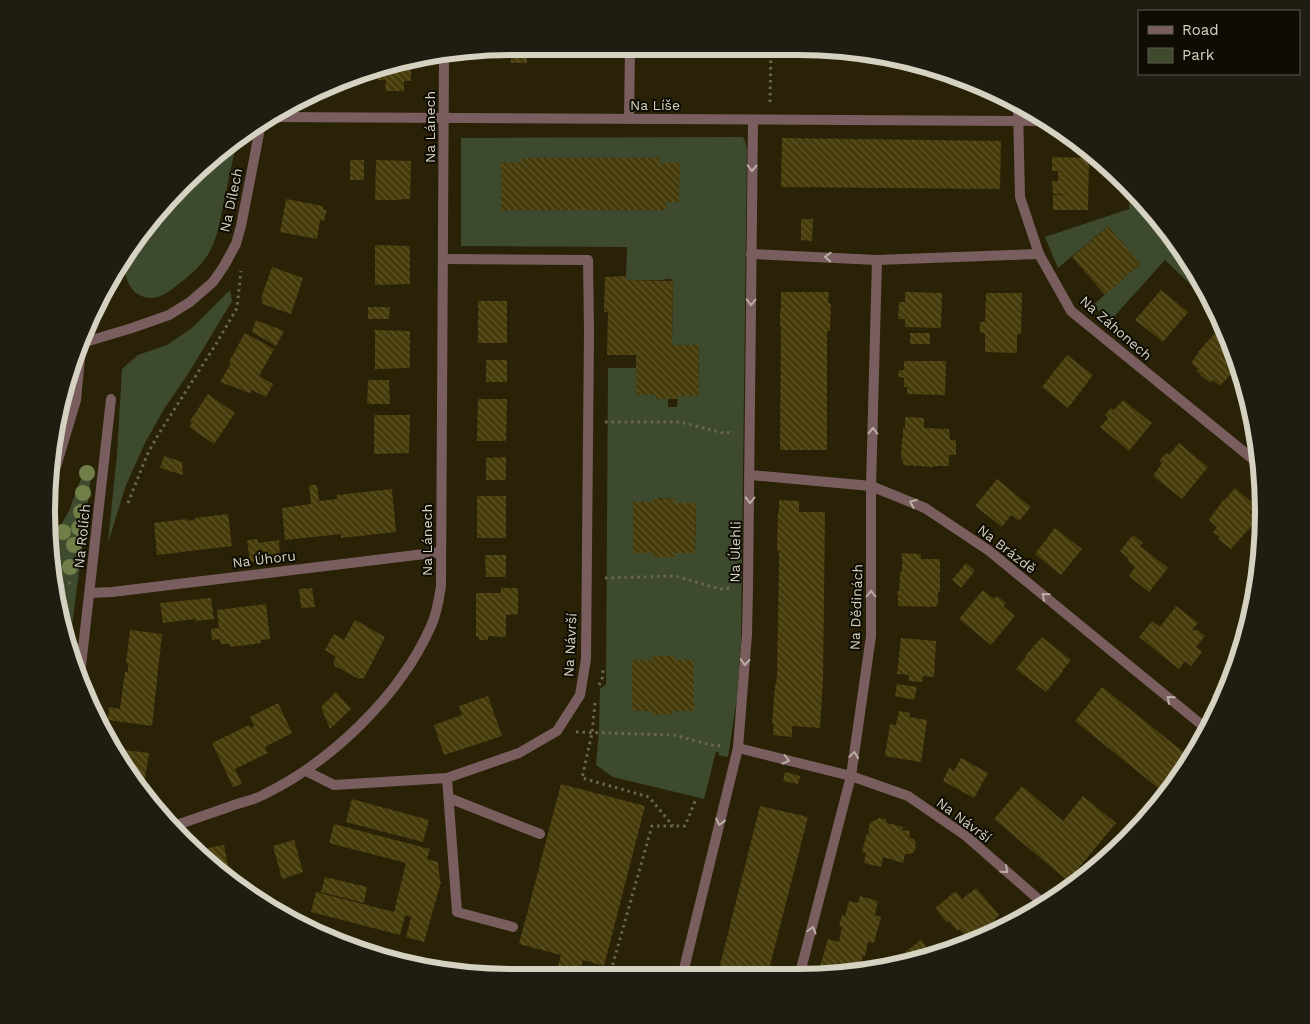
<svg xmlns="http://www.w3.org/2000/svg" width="1310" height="1024" viewBox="0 0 1310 1024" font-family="'Work Sans',sans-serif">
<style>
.green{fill:#3e4a2d;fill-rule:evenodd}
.building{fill:url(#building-back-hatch)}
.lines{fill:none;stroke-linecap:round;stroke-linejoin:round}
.path{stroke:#6c6650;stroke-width:3;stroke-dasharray:2.5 4;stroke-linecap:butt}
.lane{stroke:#7a5e5f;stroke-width:10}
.street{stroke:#7a5e5f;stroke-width:10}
.tree{fill:#707f47}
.oneway{stroke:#baafa4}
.labels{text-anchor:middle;stroke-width:4;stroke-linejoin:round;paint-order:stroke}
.street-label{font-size:14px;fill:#d6d2c2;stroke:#0f0c03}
.rim{fill:none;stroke:#d6d2c2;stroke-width:6}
</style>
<defs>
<pattern id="building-back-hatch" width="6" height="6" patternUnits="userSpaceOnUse" patternTransform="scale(1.25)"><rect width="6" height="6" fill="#463b0a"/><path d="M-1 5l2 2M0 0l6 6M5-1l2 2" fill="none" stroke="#60562c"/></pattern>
</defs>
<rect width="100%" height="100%" fill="#292207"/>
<g class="green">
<path d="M 743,137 L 745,141 L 747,149 L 741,642 L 737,698 L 728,757 L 718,755 L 719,752 L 716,752 L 704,799 L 613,777 L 596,765 L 599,731 L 600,689 L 606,684 L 608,368 L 636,368 L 636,395 L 656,395 L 657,399 L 668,399 L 668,407 L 677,407 L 678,396 L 698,396 L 699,345 L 672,345 L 673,281 L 671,279 L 665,279 L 664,280 L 626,280 L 627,247 L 461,246 L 461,138 ZM 522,158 L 659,158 L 659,163 L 679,163 L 679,202 L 666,202 L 667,209 L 659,210 L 522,162 ZM 654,498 L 675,499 L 675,503 L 696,503 L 695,553 L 675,553 L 674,557 L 654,557 L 653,553 L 633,552 L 633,502 L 654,502 ZM 653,656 L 674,660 L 673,715 L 652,715 L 652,711 L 632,710 L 632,660 L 653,660 Z"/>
<path d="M 237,141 C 232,162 228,184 223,205 C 220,222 217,241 207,256 C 200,267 190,275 180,283 C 171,290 162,298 150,298 C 129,296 126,278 122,261 L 182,183 Z"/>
<polygon points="1130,188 1148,205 1201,279 1214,307 1165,260 1110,321 1093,305 1140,264 1108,226 1058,268 1045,237 1129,209"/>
<polygon points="230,290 232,301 188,374 164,409 146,441 126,485 108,543 117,454 122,369 138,355 167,345 192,328"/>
<polygon points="61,403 65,403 66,410 55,448"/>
<polygon points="86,465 92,469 69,650 62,633 50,544 69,511"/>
</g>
<g class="building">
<polygon points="515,46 561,46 561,56 527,56 527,63 511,63 511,50 515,49"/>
<polygon points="411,60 411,81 404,81 404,91 385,91 386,80 378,80 378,68 391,62"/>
<polygon points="782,138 1001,141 1000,189 781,187"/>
<polygon points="1052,157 1089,158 1088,210 1053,210 1053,195 1072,195 1053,194 1052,181 1058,181 1058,171 1052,171"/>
<polygon points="522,158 659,158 659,163 680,163 679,202 666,202 667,209 659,210 501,210 501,162 522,162"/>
<rect x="350" y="160" width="14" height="20"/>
<polygon points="376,160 411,161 410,199 401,199 401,200 375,200"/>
<polygon points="286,199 323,206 323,209 327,210 324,221 320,220 317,239 280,232"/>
<polygon points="801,219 813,219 812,241 801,240"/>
<polygon points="1108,226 1140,264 1105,295 1072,257"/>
<polygon points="375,245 410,246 410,284 375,285"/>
<polygon points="272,267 303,278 291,314 262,304 263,299 261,298"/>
<polygon points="626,276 626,280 673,281 672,345 699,345 698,396 678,396 678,399 656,399 656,395 636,395 636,355 607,355 608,312 604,312 605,277"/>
<polygon points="1161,290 1188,312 1163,342 1135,320"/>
<polygon points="781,292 829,292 828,303 831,304 830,331 827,331 827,450 780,450 781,326 780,326 780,309 781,309"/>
<polygon points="905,292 942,293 941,328 905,327 905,319 898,319 899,302 905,302"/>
<polygon points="986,293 1022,293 1021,334 1017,334 1017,353 985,352 985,333 980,333 980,322 985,322"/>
<rect x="478" y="301" width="29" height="42"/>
<polygon points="368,307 390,307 389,319 368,319"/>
<polygon points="256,320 284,331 276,346 252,332"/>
<polygon points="375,330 410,331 410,368 375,369"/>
<polygon points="1216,332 1231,344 1239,363 1236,366 1237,367 1220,386 1213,380 1211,383 1200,375 1201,374 1196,371 1198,369 1191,363 1199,352 1198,352"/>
<polygon points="245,333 274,349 259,376 273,384 266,397 252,390 250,393 220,382 231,363 229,362"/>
<rect x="910" y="333" width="20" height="11"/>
<polygon points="1067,355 1093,375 1068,408 1042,387"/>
<rect x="486" y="360" width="21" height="22"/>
<polygon points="904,361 946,361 945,395 907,394 907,387 904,387 904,378 898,377 899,370 904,370"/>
<polygon points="368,380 389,380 390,404 367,404"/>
<polygon points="208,394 235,413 214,444 189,427 192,423 190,421"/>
<polygon points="478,399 507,399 506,441 477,441"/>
<polygon points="1123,400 1152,423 1129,451 1100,427 1108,418 1105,415 1111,408 1114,410"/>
<polygon points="1249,404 1250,408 1251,415 1244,410"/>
<polygon points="374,415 410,415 409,453 374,454"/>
<polygon points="905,417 924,418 924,428 949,429 950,440 956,440 956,455 949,455 949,466 933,466 933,467 903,465 903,459 901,459 902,438 903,438 903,428 905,428"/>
<polygon points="1179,443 1208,467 1182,499 1153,476 1162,463 1159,461 1166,453 1169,455"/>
<polygon points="164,456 182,462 183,475 160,468"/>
<polygon points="506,457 506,480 486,480 486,458"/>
<polygon points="997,479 1031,507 1019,521 1011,515 1002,527 975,506"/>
<polygon points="309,485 317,485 319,501 337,499 337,495 392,489 396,532 341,538 341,534 285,540 282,508 311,504"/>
<polygon points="1235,488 1262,511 1253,522 1254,523 1231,549 1218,539 1220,537 1213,532 1217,527 1209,520 1224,499 1225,500"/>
<rect x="477" y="496" width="29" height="42"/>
<polygon points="654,498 675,499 675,503 696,503 695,553 675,553 675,557 653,557 653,553 633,553 633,502 654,502"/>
<polygon points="779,500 799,501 799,512 825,512 823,679 820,728 792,726 792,737 773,735 774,724 772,724 775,685 776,685 777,676 779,560 779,551 777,551 778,511 779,511"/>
<polygon points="228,514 232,546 157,555 154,523 187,519 187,521 195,520 195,518"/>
<polygon points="1055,528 1082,549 1061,575 1035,554"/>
<polygon points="1133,535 1143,543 1140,546 1168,568 1149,592 1129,576 1135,567 1127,560 1129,559 1120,551"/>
<polygon points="258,539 258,543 279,540 280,558 250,562 247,540"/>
<polygon points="902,553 921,554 921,559 940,559 940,592 938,592 938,604 935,607 898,606 898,595 897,595 897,591 899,591 900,572 902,572"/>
<polygon points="485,555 506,555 506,577 486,577"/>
<polygon points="966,563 975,571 961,588 952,580"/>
<polygon points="312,588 315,607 301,608 299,589"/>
<polygon points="501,588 518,588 518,614 506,615 506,637 488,636 488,640 479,640 479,637 476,636 476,593 501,593"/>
<polygon points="983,590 994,599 997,596 1006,603 1003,606 1015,616 991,645 959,619"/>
<polygon points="211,598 214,619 195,621 195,619 163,623 160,603"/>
<polygon points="266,604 270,639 261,640 261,643 230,647 230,644 221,644 220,639 212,640 211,629 219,628 217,610"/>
<polygon points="1176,606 1198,623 1192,630 1194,631 1196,629 1205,636 1196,647 1202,652 1191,666 1185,661 1179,669 1139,637 1152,621 1160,627"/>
<polygon points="355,620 385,637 364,678 359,679 335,666 333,661 336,657 325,650 334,634 344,640"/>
<polygon points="130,630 162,634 152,726 108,720 109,707 120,709 125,672 128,672 128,663 126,663"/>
<polygon points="1042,637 1071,660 1062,671 1063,671 1046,692 1016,669 1026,657 1025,656"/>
<polygon points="901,638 936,641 934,677 923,676 922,682 908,681 909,675 897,674"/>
<polygon points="653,656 674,656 674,660 694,660 694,711 673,711 673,715 652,715 652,711 632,710 632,660 653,660"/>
<polygon points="1234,668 1221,703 1212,696 1222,684 1218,681 1226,671 1230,674"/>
<polygon points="897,684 917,687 914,700 895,696"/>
<polygon points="1102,687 1186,754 1158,788 1075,721"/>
<polygon points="336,692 351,709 330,729 321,707"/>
<polygon points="488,696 502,736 444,755 434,725 462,715 459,706"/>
<polygon points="278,703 292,733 265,747 268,753 235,769 242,784 233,787 212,743 249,725 251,728 254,726 250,717"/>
<polygon points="899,711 910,713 909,717 927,720 921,762 885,756 890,724 896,725"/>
<polygon points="116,749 149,753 143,791 142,791 115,754"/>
<polygon points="961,758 988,773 974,798 943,781 949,768 954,771"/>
<polygon points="785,772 800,776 798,784 783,781"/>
<polygon points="561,784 645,806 604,966 583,960 578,978 555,978 561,955 519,944"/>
<polygon points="1022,786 1063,821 1083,796 1116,823 1068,881 994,819"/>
<polygon points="352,799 429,820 423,842 346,822"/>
<polygon points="760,806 808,817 767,977 717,977"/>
<polygon points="879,818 886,819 887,823 903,827 902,830 910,831 909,837 914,839 916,843 915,851 911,854 905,854 903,863 883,857 881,867 864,863 866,853 862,852 867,833 871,835 868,830 870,823"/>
<polygon points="334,824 430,849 427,859 438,862 440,881 441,882 424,942 406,937 411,917 405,915 400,935 311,912 316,892 394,912 406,863 329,843"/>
<polygon points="294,840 303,872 282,879 273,846"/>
<polygon points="224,845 230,877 229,878 197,850"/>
<polygon points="325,877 367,887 364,903 321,892"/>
<polygon points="976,888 999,915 994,920 997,924 980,938 971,943 960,929 957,931 949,921 947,923 935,908 956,891 962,899"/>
<polygon points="860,896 878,901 875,915 881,917 874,943 868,942 865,956 863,955 859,971 838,975 819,970 828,939 839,942 842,927 839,926 842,915 845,916 849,901 858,903"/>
<polygon points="921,940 932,954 931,955 932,956 895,964 899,960 899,957"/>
</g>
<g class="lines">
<g class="path">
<polyline points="770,102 771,47"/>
<polyline points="605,422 680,422 723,433 734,432"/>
<polyline points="128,503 147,455 158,435 216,344 237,308 241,271"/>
<polyline points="605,578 675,576 720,589 733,588"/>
<polyline points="56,587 62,586 74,581"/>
<polyline points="599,685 602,680 603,670"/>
<polyline points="595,703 592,733 582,778 649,797 673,826"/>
<polyline points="576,732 674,735 711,745 723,746"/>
<polyline points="608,977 610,974 652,826 685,826 696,799"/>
</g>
<g class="lane">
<polyline points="629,119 630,47"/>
<polyline points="447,778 457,912 513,927"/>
<polyline points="449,798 540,834"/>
</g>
<g class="street">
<polyline points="1018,109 1020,197 1039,254 1071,311 1260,465"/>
<polyline points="268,117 1041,121"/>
<polyline points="751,254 877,260 1039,254"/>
<polyline points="82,343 132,328 169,315 190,302 213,282 224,266 236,244 241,226 251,175 261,123"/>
<polyline points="750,475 871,486 925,508 988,550 1208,730"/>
<polyline points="51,478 55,470 76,400 81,347"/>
<polyline points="90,593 112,592 441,552"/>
<polyline points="80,675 111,399"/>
<polyline points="738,748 851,776 908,796 966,836 1045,905"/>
<polyline points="306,771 334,785 447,778 519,753 557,731 580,695 586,659 589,331 588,260 443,259"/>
<path d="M 169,826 L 177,825 C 196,818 215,812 234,805 C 243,802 254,800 263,795 C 331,762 400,696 431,626 C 437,613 439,599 441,586 L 444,55"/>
<polyline points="682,977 738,748 747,634 748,587 753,120"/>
<polyline points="799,977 851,776 871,636 871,486 877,260"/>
</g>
</g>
<g class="tree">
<circle cx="87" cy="473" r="8"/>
<circle cx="83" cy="493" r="8"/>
<circle cx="81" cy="512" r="8"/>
<circle cx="79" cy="528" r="8"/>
<circle cx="63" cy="532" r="8"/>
<circle cx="74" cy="545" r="8"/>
<circle cx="70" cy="567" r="8"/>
</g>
<defs><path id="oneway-chevron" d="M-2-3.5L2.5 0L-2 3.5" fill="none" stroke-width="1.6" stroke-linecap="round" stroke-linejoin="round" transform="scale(1.25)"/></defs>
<g class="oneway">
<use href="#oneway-chevron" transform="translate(752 168) rotate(91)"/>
<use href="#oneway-chevron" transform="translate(828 257) rotate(-177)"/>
<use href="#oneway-chevron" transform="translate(751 302) rotate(91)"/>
<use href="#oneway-chevron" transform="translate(873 431) rotate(-89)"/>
<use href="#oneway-chevron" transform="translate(750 500) rotate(91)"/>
<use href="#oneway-chevron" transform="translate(913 503) rotate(-158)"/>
<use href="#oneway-chevron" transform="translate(871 594) rotate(-90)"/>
<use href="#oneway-chevron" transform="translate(1045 596) rotate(-141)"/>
<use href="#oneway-chevron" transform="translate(745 662) rotate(94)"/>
<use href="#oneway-chevron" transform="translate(1170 699) rotate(-141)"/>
<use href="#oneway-chevron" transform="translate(854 755) rotate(-82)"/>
<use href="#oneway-chevron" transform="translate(786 760) rotate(14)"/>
<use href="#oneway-chevron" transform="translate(720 822) rotate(104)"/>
<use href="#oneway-chevron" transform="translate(1005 870) rotate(41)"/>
<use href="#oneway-chevron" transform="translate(812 930) rotate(-75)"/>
</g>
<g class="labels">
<g class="street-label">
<text x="655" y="110">Na Líše</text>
<text transform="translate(430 127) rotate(-90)" y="5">Na Lánech</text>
<text transform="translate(231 200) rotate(-78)" y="5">Na Dílech</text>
<text transform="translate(1116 328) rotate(41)" y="5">Na Záhonech</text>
<text transform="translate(82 536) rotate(-84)" y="5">Na Rolích</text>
<text transform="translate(427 540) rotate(-90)" y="5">Na Lánech</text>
<text transform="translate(1007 549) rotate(38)" y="5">Na Brázdě</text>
<text transform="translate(735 552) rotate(-89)" y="5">Na Úlehli</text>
<text transform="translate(264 559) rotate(-7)" y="5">Na Úhoru</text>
<text transform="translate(856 607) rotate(-88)" y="5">Na Dědinách</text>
<text transform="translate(570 645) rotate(-87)" y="5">Na Návrší</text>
<text transform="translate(964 820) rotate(37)" y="5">Na Návrší</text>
</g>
</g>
<path d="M0 0H1310V1024H0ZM512 55H798A457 457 0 0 1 1255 512V512A457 457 0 0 1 798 969H512A457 457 0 0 1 55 512V512A457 457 0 0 1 512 55Z" fill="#1f1c12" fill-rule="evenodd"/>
<path class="rim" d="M512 55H798A457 457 0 0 1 1255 512V512A457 457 0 0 1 798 969H512A457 457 0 0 1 55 512V512A457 457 0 0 1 512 55Z"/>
<rect x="1138" y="10" width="162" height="65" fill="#0f0c03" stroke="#5f5b4f"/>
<rect x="1148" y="26" width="25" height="8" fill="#7a5e5f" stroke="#5f5b4f"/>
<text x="1182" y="35" font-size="15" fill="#d6d2c2">Road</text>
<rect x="1148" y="48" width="25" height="15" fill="#3e4a2d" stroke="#5f5b4f"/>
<text x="1182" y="60" font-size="15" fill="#d6d2c2">Park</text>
</svg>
